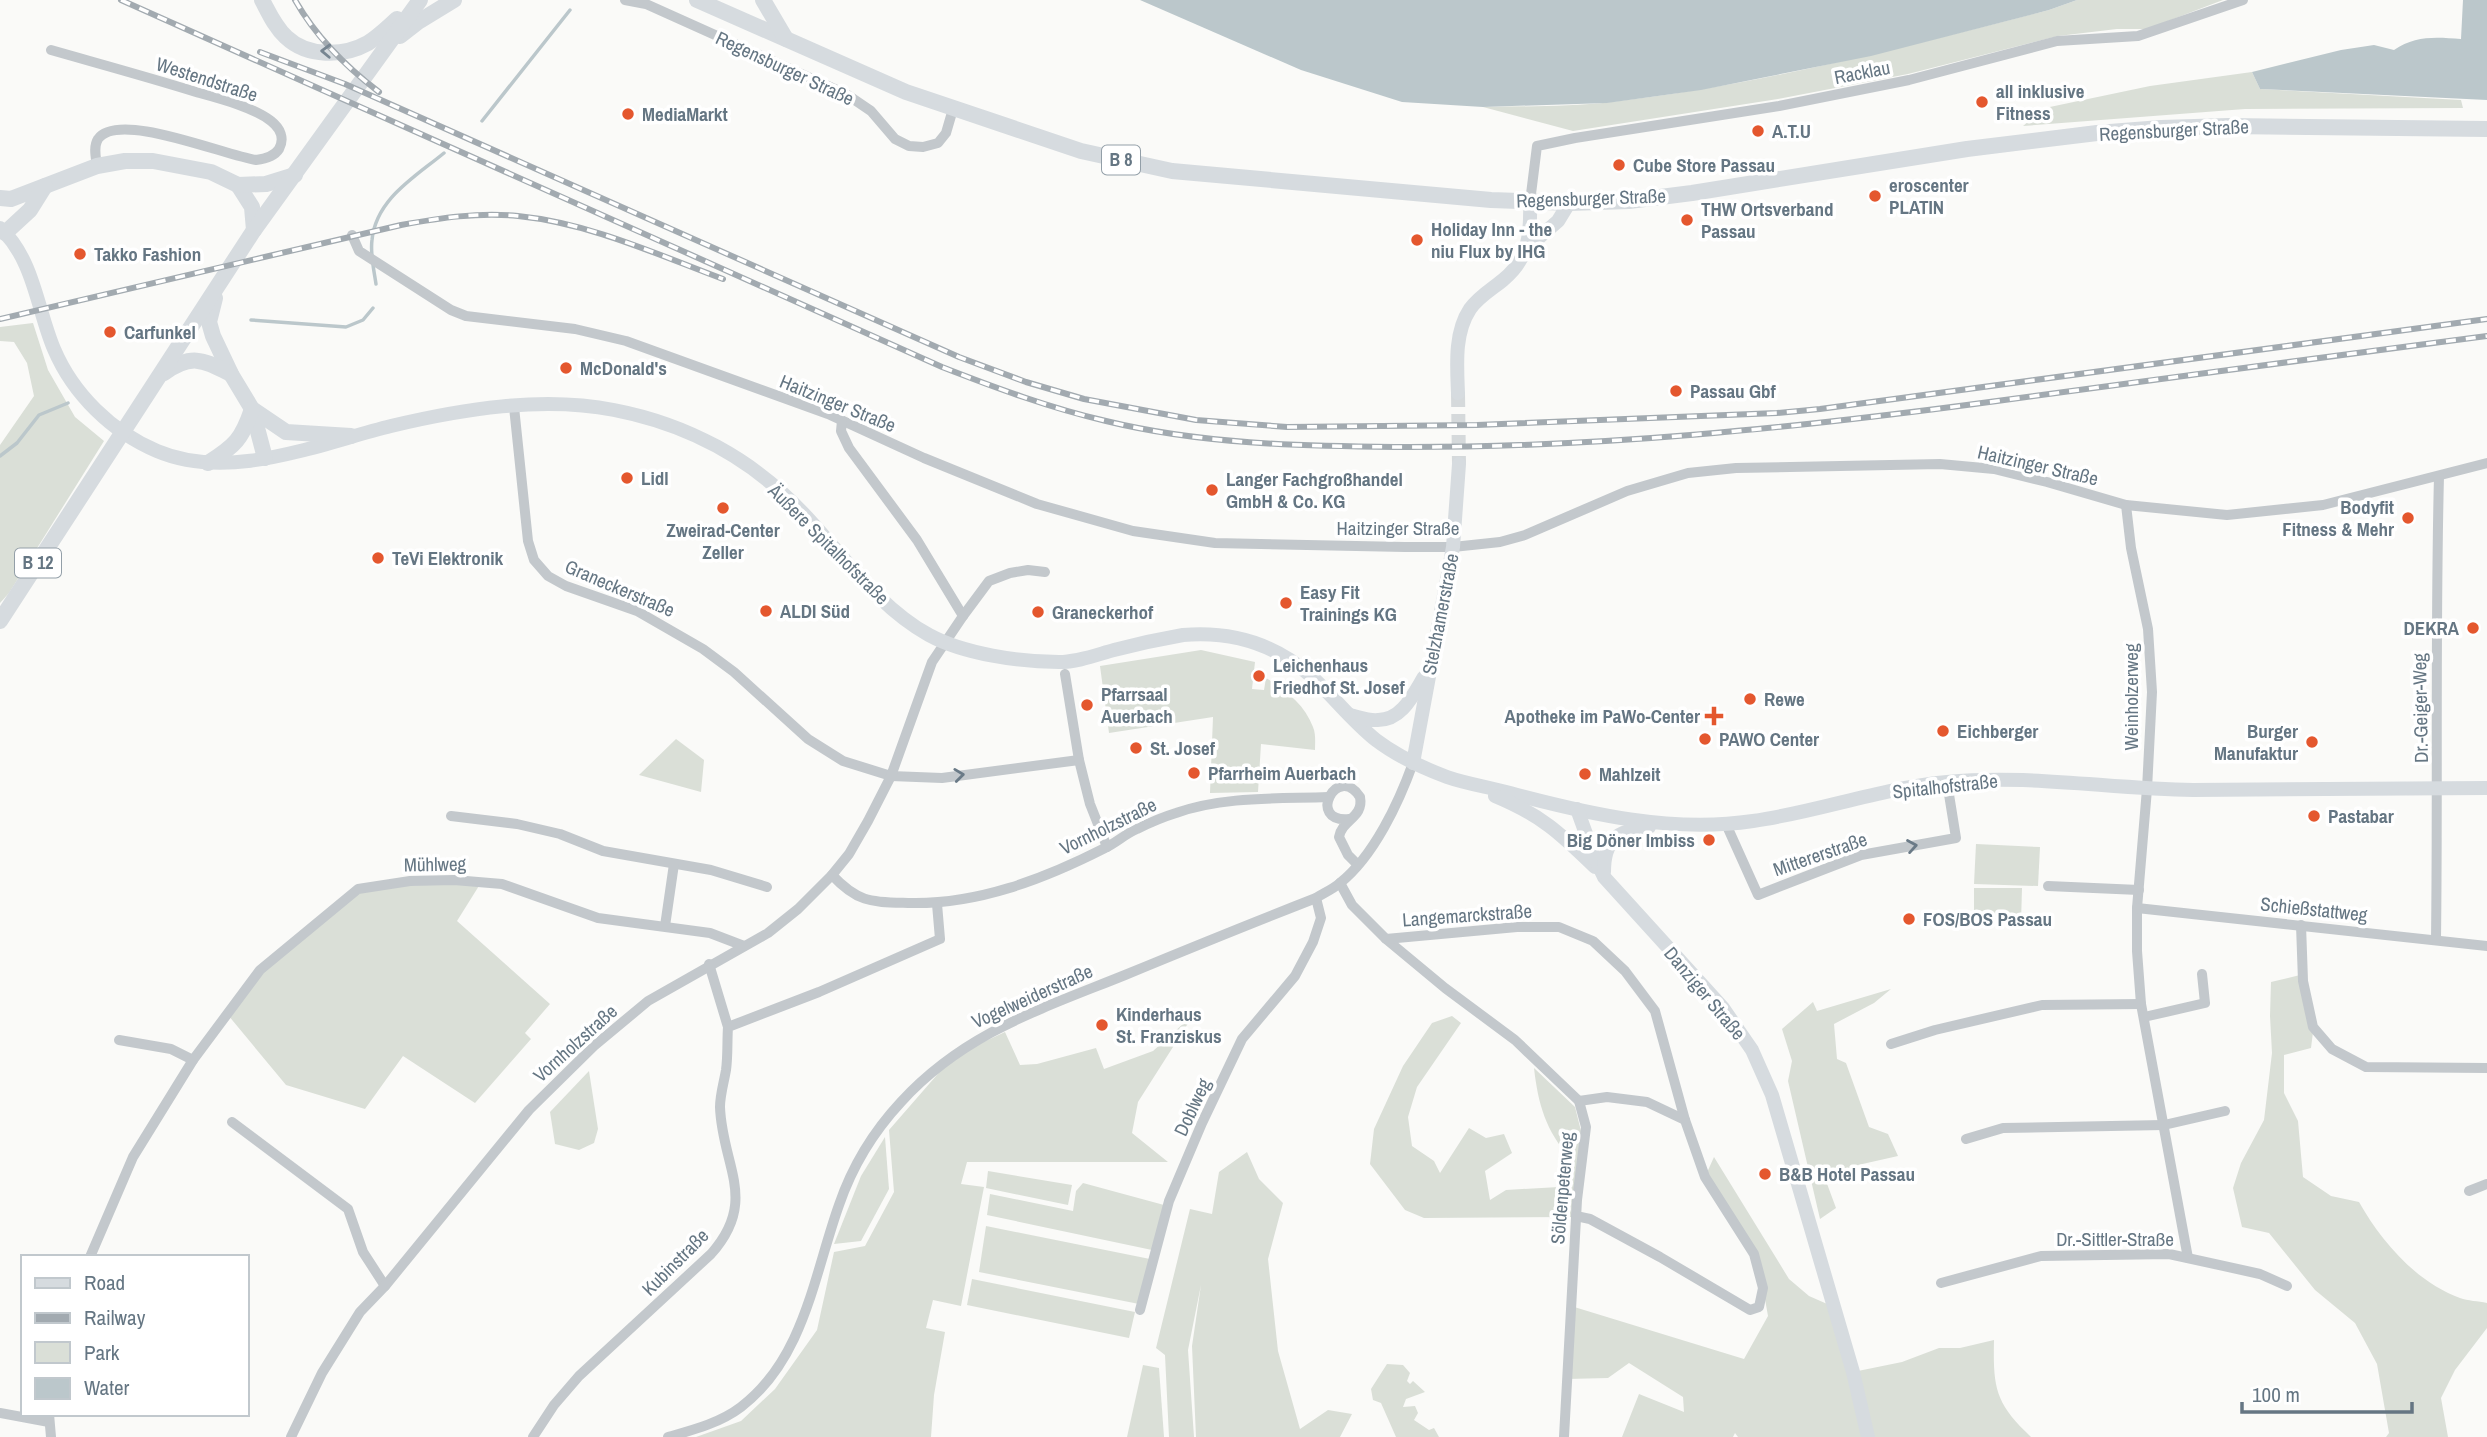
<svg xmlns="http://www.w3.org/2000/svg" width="2487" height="1437" viewBox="0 0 2487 1437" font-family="'Archivo Narrow',sans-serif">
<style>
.green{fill:#dadfd7}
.water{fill:#bbc7cb}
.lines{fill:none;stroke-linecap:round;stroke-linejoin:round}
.stream{stroke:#bbc7cb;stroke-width:3.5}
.secondary-tunnel{stroke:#d5d9db;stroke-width:14;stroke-dasharray:14 7;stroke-linecap:butt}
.street{stroke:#c3c8cc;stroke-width:10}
.secondary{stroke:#d6dbdf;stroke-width:14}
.primary{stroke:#d6dbdf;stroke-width:16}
.rail-casing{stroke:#a2aab0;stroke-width:6}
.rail{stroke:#fff;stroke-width:3.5;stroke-dasharray:10;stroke-linecap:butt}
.oneway{stroke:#768591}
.oneway2{stroke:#6a7a87}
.poi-dot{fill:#e4572e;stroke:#fff;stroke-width:2.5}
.labels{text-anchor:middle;stroke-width:7;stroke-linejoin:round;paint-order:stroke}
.shield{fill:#fff;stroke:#939fa8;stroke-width:2}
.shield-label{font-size:18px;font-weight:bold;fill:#657683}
.street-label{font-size:19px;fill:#657683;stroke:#fff}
.poi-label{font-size:19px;font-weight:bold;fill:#657683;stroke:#fff;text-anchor:start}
</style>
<rect width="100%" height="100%" fill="#fafaf8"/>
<g class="green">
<path d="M 2077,0 L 2223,0 L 2147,29 L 2117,29 L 2058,36 L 1908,74 L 1778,99 L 1573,131 L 1483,107 C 1525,106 1569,107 1611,102 C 1760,85 1905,47 2049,10 Z"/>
<polygon points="2252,72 2260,89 2461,100 2463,108 2245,109 2023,126 2045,108 2150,86"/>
<polygon points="33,323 48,370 75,417 104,441 9,593 0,603 0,445 34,396 27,363 14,342 0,341 0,327"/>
<path d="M 1201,650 L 1255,662 L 1252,689 L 1264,690 L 1266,678 C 1286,690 1305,705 1313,727 C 1316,734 1315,743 1315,750 L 1261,744 L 1258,792 L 1210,793 L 1213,717 L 1109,733 L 1100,666 Z"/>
<polygon points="676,739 704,760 701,792 639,775"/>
<polygon points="1976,844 2040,847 2038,886 1974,884"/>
<polygon points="482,881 457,921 550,1004 525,1033 531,1039 475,1103 403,1056 365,1109 286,1085 228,1015 259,972 358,889"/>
<polygon points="1974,888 2022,888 2021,923 1974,922"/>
<path d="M 2300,975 L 2313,1032 L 2311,1048 L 2284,1055 L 2284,1093 L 2298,1121 L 2303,1177 L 2331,1196 L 2359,1202 C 2381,1241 2416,1282 2460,1298 C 2468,1301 2478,1301 2487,1303 L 2487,1328 L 2455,1370 L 2441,1398 L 2448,1437 L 2386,1437 L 2389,1433 L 2377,1364 L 2355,1323 L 2315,1290 L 2269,1233 L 2242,1227 L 2233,1188 L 2241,1163 L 2264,1120 L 2272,1053 L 2270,1016 L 2271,982 Z"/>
<polygon points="1891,989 1874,1003 1834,1024 1837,1059 1846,1063 1869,1127 1888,1134 1898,1156 1858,1165 1826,1181 1836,1208 1820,1219 1788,1081 1792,1061 1782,1029 1813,1002 1817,1011"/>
<polygon points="1194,1014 1138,1102 1132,1133 1168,1162 967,1162 961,1184 984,1187 961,1306 933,1300 926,1328 945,1332 934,1395 931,1437 696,1437 741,1421 775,1389 817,1330 834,1252 865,1246 894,1192 889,1130 943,1068 975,1046 1005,1032 1020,1065 1037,1064 1096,1048 1104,1069 1153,1051"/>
<path d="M 1452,1016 L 1461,1023 L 1417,1087 L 1408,1117 L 1412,1146 L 1434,1161 L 1440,1173 L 1469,1128 L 1486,1138 L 1504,1134 L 1512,1153 L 1485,1171 L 1490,1200 L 1506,1190 L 1559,1187 L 1570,1158 C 1546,1131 1538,1104 1534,1068 L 1575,1107 L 1581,1131 L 1573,1217 L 1424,1218 L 1405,1210 L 1370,1164 L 1374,1129 L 1403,1066 L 1432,1023 Z"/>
<polygon points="589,1071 598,1129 594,1143 579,1150 555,1144 550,1112"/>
<polygon points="885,1137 889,1189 861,1241 834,1244 861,1176"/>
<polygon points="1247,1152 1259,1179 1283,1203 1268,1259 1278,1351 1300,1429 1328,1410 1352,1414 1340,1437 1196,1437 1192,1346 1201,1285 1188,1350 1194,1437 1169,1437 1165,1355 1156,1348 1190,1209 1212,1214 1219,1172"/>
<path d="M 1714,1157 L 1789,1279 L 1809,1296 L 1834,1307 L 1853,1372 L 1902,1362 L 1939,1348 L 1960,1348 L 1994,1340 C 1993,1388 1995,1403 2031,1437 L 1738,1437 L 1735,1433 L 1733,1437 L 1622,1437 L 1639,1394 L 1684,1412 L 1683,1397 L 1629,1363 L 1608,1378 L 1567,1379 L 1571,1306 L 1744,1359 L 1768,1316 L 1763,1288 L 1754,1254 L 1705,1177 Z"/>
<polygon points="988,1171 1072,1185 1068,1205 986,1188"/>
<polygon points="1083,1183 1164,1205 1152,1250 987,1215 990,1194 1073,1211 1076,1191"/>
<polygon points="986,1226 1150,1259 1139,1304 979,1272"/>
<polygon points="972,1279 1135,1312 1129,1338 967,1305"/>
<polygon points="1387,1364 1403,1365 1410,1373 1407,1381 1410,1384 1413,1381 1425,1392 1406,1399 1403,1407 1415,1406 1418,1413 1414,1420 1429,1430 1434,1428 1439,1437 1396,1437 1381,1403 1373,1400 1371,1389"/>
<polygon points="1143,1365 1159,1368 1164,1437 1127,1437"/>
</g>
<g class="water">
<polygon points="1140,0 2077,0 2049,10 1871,56 1701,90 1607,103 1483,107 1402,102 1301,70"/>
<path d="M 2463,0 L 2487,0 L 2487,100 L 2260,89 L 2252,72 L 2341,50 L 2374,45 L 2394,50 C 2415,35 2437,37 2461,39 Z"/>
</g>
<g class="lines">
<g class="stream">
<polyline points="482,121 570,10"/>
<path d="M 376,284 C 374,270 370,254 372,240 C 376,199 415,177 444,153"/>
<polyline points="251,320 346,327 363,320 373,308"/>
<polyline points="0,456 17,443 39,415 68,403"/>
</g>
<polyline class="secondary-tunnel" points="1458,393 1459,464"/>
<g class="street">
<polyline points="625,0 646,4 846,94 871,111 895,139 909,146 923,147 938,143 946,133 953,109"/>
<path d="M 51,50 C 100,64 148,77 196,92 C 218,98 253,107 271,121 C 280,128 285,138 279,149 C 274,157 264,159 256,160 C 226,156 118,110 98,139 C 93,147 96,158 97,166"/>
<polyline points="1530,202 1537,146 1575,138 1779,106 1909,80 2057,41 2138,36 2243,0"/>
<polyline points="352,235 359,251 451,310 466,316 575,329 626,341 828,414 924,458 1037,504 1133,531 1215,543 1405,547 1453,547 1500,542 1525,535 1627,491 1688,473 1736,468 1940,464 1994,469 2047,482 2126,505 2227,515 2323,505 2487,463"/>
<polyline points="514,407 528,541 534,560 548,576 566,586 637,611 703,649 734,672 808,739 843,761 891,776 942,778 1079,760"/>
<polyline points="842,421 841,431 849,448 917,540 963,616"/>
<polyline points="2126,505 2131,548 2148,629 2152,692 2147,789 2137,908 2137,951 2141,1004 2188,1258"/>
<polyline points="1065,674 1079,760 1090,804 1107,847"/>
<polyline points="451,816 517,824 560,834 603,851 711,870 767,887"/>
<path d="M 1349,819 C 1306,823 1337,762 1360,797 C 1364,818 1342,819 1339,837 L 1348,855 L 1357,864"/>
<polyline points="1726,824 1758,895 1861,855 1956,838 1947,782"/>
<path d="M 832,875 C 858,903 872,902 908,903 C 977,905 1044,879 1105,848 C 1116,843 1125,834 1137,829 C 1149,823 1163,817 1176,813 C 1224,796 1278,799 1328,797"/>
<polyline points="1340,883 1352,905 1386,939 1445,988 1515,1040 1579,1101 1586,1127 1577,1200 1564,1437"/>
<polyline points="2048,886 2139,890"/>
<polyline points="2137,908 2487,946"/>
<polyline points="2301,925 2303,981 2313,1027 2332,1049 2366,1067 2487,1068"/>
<polyline points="665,926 674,864"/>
<polyline points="1386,939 1517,927 1559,927 1593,941 1625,971 1655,1011 1685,1120 1705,1177 1754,1254 1763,1288 1759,1307 1750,1310 1660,1257 1590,1219 1576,1216"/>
<path d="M 2436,940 C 2438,785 2435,631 2439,476"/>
<polyline points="709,964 728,1027"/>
<polyline points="2144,1017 2205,1003 2202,974"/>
<polyline points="119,1040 171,1049 193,1060"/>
<polyline points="1891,1044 1935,1030 2042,1005 2141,1004"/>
<polyline points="1579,1101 1607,1097 1647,1102 1685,1120"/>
<polyline points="232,1122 348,1209 363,1252 385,1286"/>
<polyline points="1966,1139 2003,1128 2164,1125 2225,1111"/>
<polyline points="2469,1191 2487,1184"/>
<polyline points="90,1257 133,1157 193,1060 260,970 358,889 410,881 454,880 502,884 598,918 710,933 744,946"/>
<polyline points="1941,1283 2041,1256 2169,1254 2260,1274 2287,1286"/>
<polyline points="1140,1310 1169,1201 1202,1123 1242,1039 1295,976 1313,942 1321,918 1316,898"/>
<polyline points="0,1413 49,1422"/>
<polyline points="49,1414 51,1437"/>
<polyline points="291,1437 322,1373 360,1312 385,1286 529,1110 594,1046 648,1001 768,933 798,909 832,875 849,854 868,821 891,776 932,662 963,616 989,581 1010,573 1028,570 1045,572"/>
<path d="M 533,1437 L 554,1405 L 579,1376 L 711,1254 C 759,1200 722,1166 720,1107 C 720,1095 724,1082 726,1070 C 728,1056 727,1041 728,1027 L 819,992 L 940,939 L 937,904"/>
<path d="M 668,1437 C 693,1430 720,1423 741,1407 C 804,1359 814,1275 839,1205 C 852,1167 874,1131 901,1102 C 964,1033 1041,1009 1125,975 C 1188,949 1252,923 1316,898 C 1324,893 1333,889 1340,883 C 1374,856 1399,802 1413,763"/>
</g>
<g class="secondary">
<path d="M 0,228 C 34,259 37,309 54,349 C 73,394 112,432 157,451 C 230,482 318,444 391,426 C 462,409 542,396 614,410 C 687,424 752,459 803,513 C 843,555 878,607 929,635 C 964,654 1020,662 1059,662 C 1078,662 1096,655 1114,650 C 1137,644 1160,639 1183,635 C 1231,631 1275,644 1311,676 C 1334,697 1352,721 1376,740 C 1397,756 1423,768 1447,777 C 1467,784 1489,787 1510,793 C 1589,814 1671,833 1753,821 C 1818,812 1881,788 1947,782 C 2029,774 2110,789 2193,790 L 2487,788"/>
<polyline points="1527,248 1558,221 1569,203"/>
<path d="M 1458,393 C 1457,366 1454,333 1470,309 C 1478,297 1492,289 1503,280 C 1529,259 1531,233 1530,202"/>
<path d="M 1350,715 C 1359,717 1369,721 1378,720 C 1402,720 1413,695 1424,677"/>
<polyline points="1413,763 1453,547 1459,464"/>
<path d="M 1495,796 C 1541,815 1560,833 1595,867"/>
<polyline points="1577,809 1594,856 1604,877 1723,1008 1752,1050 1772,1095 1853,1372 1868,1437"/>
<path d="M 1604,872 C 1604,840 1617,830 1649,827"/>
</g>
<g class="primary">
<path d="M 262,0 C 269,13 275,27 286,37 C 307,57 343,57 368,43 C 379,36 388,27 397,19"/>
<polyline points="697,0 906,92 1081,151 1172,171 1491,200 1569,203 1629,201 1692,193 1967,149 2097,133 2161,128 2228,126 2487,129"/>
<polyline points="763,0 786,39"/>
<polyline points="400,36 418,22 454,0"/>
<polyline points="238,185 252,207 254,230"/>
<polyline points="0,198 11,199 97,166 125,161 153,161 211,172 238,185 266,184 295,175"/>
<polyline points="5,233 30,210 45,186"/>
<polyline points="215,298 209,322 213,336 231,374 252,409 265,458"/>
<path d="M 164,373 C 192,353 203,360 231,374"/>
<polyline points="252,409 286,432 351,436"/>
<path d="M 208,463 C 235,446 242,439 252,409"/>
<polyline points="0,621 254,230 420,0"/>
</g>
<defs>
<g id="rail">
<path d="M 121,0 L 942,367 C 996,388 1050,408 1106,421 C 1200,444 1299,446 1395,447 C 1598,448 1796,428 1997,401 C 2160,379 2324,357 2487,336"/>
<path d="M 295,0 C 316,37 345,66 379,92"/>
<polyline points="260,52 345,84 959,357 1026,382 1084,399 1196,420 1287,427 1477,425 1777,413 1820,409 2487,319"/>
<path d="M 0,319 L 401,225 C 440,218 478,212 518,216 C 589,223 656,254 723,279"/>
</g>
</defs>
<use href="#rail" class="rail-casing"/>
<use href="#rail" class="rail"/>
</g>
<defs><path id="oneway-chevron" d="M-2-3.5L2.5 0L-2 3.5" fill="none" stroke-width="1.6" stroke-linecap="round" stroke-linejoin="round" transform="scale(1.75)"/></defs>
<use class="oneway" href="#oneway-chevron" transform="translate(326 51) rotate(-178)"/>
<g class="oneway2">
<use href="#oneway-chevron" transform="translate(959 775) rotate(-7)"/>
<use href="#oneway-chevron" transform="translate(1912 846) rotate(-10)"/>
</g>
<g class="poi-dot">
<circle cx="1982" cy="102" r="7"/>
<circle cx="628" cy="114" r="7"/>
<circle cx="1758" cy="131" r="7"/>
<circle cx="1619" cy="165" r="7"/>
<circle cx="1875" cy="196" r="7"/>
<circle cx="1687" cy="220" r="7"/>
<circle cx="1417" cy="240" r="7"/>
<circle cx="80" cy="254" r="7"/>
<circle cx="110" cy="332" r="7"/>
<circle cx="566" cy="368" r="7"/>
<circle cx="1676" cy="391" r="7"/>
<circle cx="627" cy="478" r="7"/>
<circle cx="1212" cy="490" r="7"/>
<circle cx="723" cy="508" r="7"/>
<circle cx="2408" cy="518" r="7"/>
<circle cx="378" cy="558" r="7"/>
<circle cx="1286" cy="603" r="7"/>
<circle cx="766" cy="611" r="7"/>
<circle cx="1038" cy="612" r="7"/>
<circle cx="2473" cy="628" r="7"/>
<circle cx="1259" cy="676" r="7"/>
<circle cx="1750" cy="699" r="7"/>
<circle cx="1087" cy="705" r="7"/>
<path d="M1710.5 705.5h7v7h7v7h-7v7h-7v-7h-7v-7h7z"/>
<circle cx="1943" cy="731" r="7"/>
<circle cx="1705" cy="739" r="7"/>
<circle cx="2312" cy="742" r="7"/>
<circle cx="1136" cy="748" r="7"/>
<circle cx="1194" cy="773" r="7"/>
<circle cx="1585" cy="774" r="7"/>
<circle cx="2314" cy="816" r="7"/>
<circle cx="1709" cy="840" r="7"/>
<circle cx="1909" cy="919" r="7"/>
<circle cx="1102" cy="1025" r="7"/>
<circle cx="1765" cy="1174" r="7"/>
</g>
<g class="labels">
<g class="shield">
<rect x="1102" y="145.5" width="38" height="29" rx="5"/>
<rect x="15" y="548.5" width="46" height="29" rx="5"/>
</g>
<g class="shield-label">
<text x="1121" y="166">B 8</text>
<text x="38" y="569">B 12</text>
</g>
<g class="street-label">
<text transform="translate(785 68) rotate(25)" y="7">Regensburger Straße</text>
<text transform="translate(1862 72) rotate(-11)" y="7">Racklau</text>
<text transform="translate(207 79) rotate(18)" y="7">Westendstraße</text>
<text transform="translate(2174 130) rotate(-3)" y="7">Regensburger Straße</text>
<text transform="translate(1591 198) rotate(-2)" y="7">Regensburger Straße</text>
<text transform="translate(838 403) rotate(22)" y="7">Haitzinger Straße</text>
<text transform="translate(2038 465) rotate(13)" y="7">Haitzinger Straße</text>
<text x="1398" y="535">Haitzinger Straße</text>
<text transform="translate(829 544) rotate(45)" y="7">Äußere Spitalhofstraße</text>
<text transform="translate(620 588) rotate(23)" y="7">Graneckerstraße</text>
<text transform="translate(1440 614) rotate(-79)" y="7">Stelzhamerstraße</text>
<text transform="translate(2131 697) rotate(-90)" y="7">Weinholzerweg</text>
<text transform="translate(2420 708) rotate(-91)" y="7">Dr.-Geiger-Weg</text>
<text transform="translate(1945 786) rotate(-6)" y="7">Spitalhofstraße</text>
<text transform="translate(1108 826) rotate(-26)" y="7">Vornholzstraße</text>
<text transform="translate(1820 854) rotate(-19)" y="7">Mittererstraße</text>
<text transform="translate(435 864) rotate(-1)" y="7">Mühlweg</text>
<text transform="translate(2314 909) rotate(6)" y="7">Schießstattweg</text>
<text transform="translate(1467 915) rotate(-4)" y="7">Langemarckstraße</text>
<text transform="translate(1705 993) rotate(50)" y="7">Danziger Straße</text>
<text transform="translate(1032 996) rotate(-24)" y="7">Vogelweiderstraße</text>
<text transform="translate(575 1043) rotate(-42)" y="7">Vornholzstraße</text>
<text transform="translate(1192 1107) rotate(-65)" y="7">Doblweg</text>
<text transform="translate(1562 1188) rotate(-85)" y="7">Söldenpeterweg</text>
<text x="2115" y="1246">Dr.-Sittler-Straße</text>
<text transform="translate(675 1262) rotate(-45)" y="7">Kubinstraße</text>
</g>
<g class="poi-label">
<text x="1996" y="98">all inklusive<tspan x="1996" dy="22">Fitness</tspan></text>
<text x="642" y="121">MediaMarkt</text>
<text x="1772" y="138">A.T.U</text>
<text x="1633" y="172">Cube Store Passau</text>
<text x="1889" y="192">eroscenter<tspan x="1889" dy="22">PLATIN</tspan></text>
<text x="1701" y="216">THW Ortsverband<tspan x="1701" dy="22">Passau</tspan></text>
<text x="1431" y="236">Holiday Inn - the<tspan x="1431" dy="22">niu Flux by IHG</tspan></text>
<text x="94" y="261">Takko Fashion</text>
<text x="124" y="339">Carfunkel</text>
<text x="580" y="375">McDonald's</text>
<text x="1690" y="398">Passau Gbf</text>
<text x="641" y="485">Lidl</text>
<text x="1226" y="486">Langer Fachgroßhandel<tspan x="1226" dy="22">GmbH &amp; Co. KG</tspan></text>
<text x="2394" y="514" text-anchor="end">Bodyfit<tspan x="2394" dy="22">Fitness &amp; Mehr</tspan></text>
<text x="723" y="537" text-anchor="middle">Zweirad-Center<tspan x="723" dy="22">Zeller</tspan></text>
<text x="392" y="565">TeVi Elektronik</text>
<text x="1300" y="599">Easy Fit<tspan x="1300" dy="22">Trainings KG</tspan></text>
<text x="780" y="618">ALDI Süd</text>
<text x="1052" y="619">Graneckerhof</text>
<text x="2459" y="635" text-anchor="end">DEKRA</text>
<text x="1273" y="672">Leichenhaus<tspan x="1273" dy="22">Friedhof St. Josef</tspan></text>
<text x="1101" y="701">Pfarrsaal<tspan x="1101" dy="22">Auerbach</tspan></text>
<text x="1764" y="706">Rewe</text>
<text x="1700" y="723" text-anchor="end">Apotheke im PaWo-Center</text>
<text x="1957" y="738">Eichberger</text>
<text x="2298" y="738" text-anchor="end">Burger<tspan x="2298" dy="22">Manufaktur</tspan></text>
<text x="1719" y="746">PAWO Center</text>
<text x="1150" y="755">St. Josef</text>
<text x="1208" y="780">Pfarrheim Auerbach</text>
<text x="1599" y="781">Mahlzeit</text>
<text x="2328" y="823">Pastabar</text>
<text x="1695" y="847" text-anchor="end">Big Döner Imbiss</text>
<text x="1923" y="926">FOS/BOS Passau</text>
<text x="1116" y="1021">Kinderhaus<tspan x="1116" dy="22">St. Franziskus</tspan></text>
<text x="1779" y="1181">B&amp;B Hotel Passau</text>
</g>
</g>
<rect x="21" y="1255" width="228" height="161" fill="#ffffff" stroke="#c1c8cd" stroke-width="2"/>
<rect x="35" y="1278" width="35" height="10" fill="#d6dbdf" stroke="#c1c8cd" stroke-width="2"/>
<text x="84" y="1290" font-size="21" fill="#657683">Road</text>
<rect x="35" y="1313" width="35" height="10" fill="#a2aab0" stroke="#c1c8cd" stroke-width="2"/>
<text x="84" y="1325" font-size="21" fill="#657683">Railway</text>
<rect x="35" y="1342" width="35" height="21" fill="#dadfd7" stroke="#c1c8cd" stroke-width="2"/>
<text x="84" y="1360" font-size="21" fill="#657683">Park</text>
<rect x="35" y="1378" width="35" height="21" fill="#bbc7cb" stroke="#c1c8cd" stroke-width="2"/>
<text x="84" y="1395" font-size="21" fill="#657683">Water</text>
<path d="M2242 1402v10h170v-10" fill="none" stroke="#657683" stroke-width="3.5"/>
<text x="2252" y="1402" font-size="21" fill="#657683" stroke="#ffffff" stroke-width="5" paint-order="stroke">100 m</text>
</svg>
